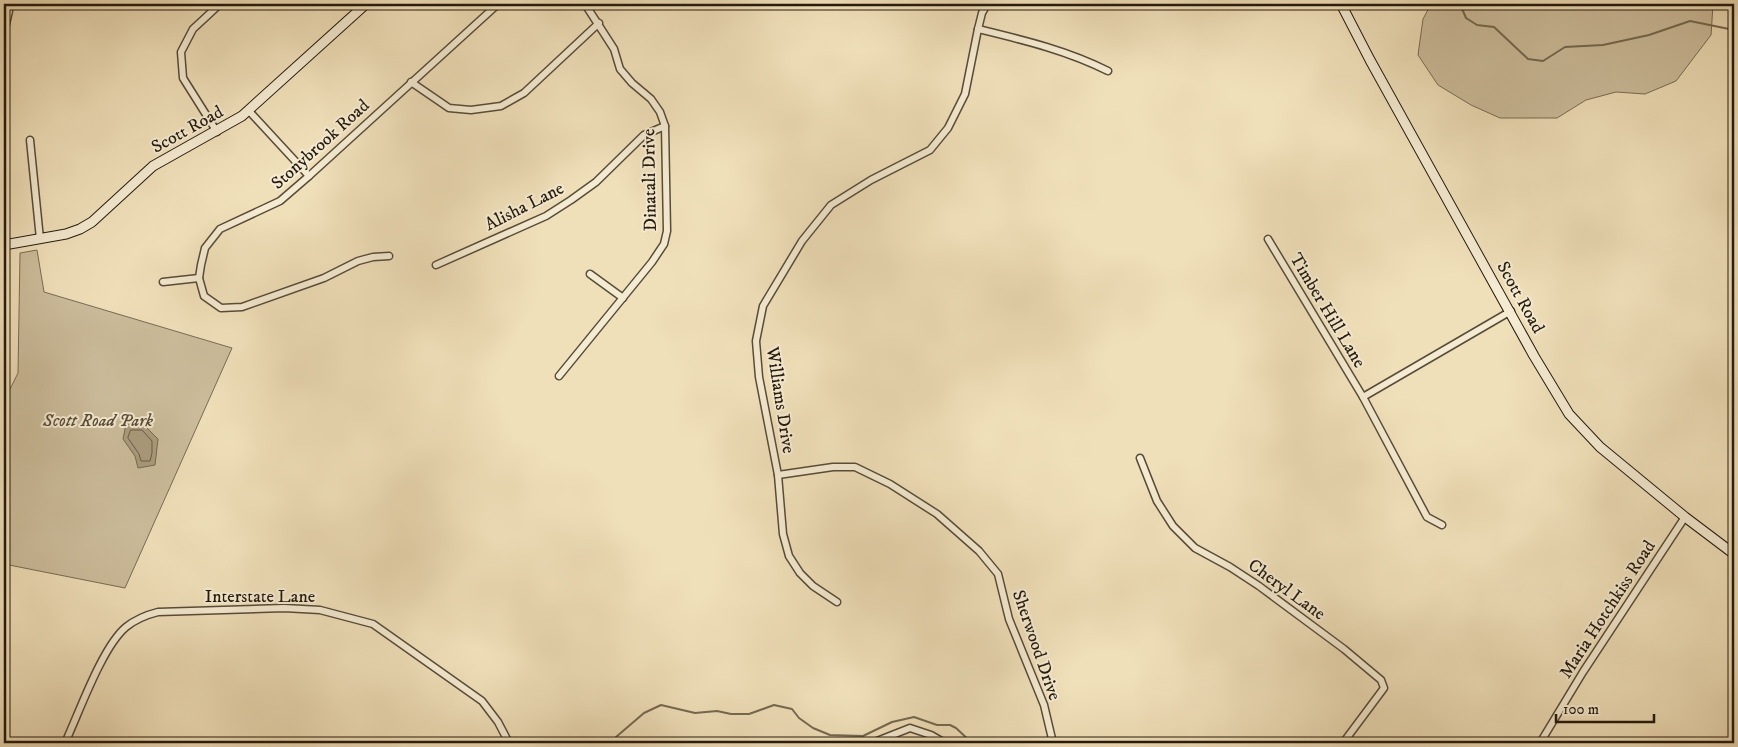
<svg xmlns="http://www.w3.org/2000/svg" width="1738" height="747" viewBox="0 0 1738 747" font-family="'IM FELL DW Pica',serif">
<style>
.green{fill:#cdbe9d;stroke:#786c55}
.water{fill:#ab9d7f;stroke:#756951}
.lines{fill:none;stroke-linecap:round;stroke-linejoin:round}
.shore{stroke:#685c46;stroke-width:1}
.stream{stroke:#756951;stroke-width:2}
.street-casing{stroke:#574c38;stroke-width:9}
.secondary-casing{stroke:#241a0d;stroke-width:11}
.street{stroke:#f5ebd2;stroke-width:6}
.secondary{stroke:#f5ebd2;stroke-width:9}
.labels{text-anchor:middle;stroke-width:4;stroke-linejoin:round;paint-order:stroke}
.street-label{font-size:18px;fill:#241a0d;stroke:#f5ebd2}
.park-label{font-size:18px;font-style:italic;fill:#574b38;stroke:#f5ebd2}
</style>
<rect width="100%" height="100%" fill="#f0e0ba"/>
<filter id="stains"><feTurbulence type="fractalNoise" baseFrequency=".004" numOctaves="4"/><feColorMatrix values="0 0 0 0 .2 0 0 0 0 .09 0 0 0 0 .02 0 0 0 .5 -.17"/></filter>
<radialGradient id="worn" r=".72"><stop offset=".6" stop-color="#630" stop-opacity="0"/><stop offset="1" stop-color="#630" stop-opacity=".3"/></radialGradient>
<g class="green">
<polygon points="1431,4 1713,4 1713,5 1711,35 1676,81 1645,94 1616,92 1586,100 1557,118 1500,118 1471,105 1438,85 1418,55 1423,19"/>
<polygon points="37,250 44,292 232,348 125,588 4,564 4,388 10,389 18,373 20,253"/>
</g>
<polygon class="water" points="126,424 144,425 158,439 155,465 138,468 135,456 123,439"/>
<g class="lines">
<polygon class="shore" points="131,430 142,430 152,441 152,453 150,461 141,461 139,454 128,438"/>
<g class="stream">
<polyline points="1460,4 1466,18 1477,25 1494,27 1528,59 1543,61 1565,47 1603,45 1649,35 1690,21 1734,30"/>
<polyline points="609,743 644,713 661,705 695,713 717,711 731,714 749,714 774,705 792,709 799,718 813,728 830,735 863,736 892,722 914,717 937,725 950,725 956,728 972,743"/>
</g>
<defs>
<g id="street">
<path d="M 978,29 C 1023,40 1066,50 1108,71"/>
<polyline points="4,33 9,11 8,4"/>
<polyline points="411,82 449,108 471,110 501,106 524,93 599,23"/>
<polyline points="249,111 309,176"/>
<polyline points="217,132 183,78 181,52 193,29 220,4"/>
<polyline points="30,140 40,239"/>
<polyline points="1268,239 1363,397 1427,517 1442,525"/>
<polyline points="389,256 373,257 358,261 324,278 242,307 221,308 204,296 199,278 201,265 205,248 220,229 280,201 309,176 498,4"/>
<polyline points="436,265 546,216 571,200 596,182 644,135 665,126"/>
<polyline points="590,274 623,298"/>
<polyline points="163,282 199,278"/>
<polyline points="559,376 652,262 664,244 667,231 665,126 660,112 651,99 632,83 620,69 614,49 585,4"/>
<polyline points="1363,397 1511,311"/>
<polyline points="1140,458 1157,501 1173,526 1195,548 1230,567 1259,586 1344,649 1381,680 1384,688 1343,743"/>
<polyline points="778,475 833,467 855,467 890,484 937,514 979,551 998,574 1009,619 1044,705 1053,743"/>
<polyline points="837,602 813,586 800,573 789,556 783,534 778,475 759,377 756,341 763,306 802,241 831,205 871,180 930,150 948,128 965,94 978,29 982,13 987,4"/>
<path d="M 65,743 C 79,713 102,647 126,627 C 136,619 146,615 158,612 L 284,608 L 320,610 L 373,624 L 482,701 L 498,722 L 509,743"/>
<polyline points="872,743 910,728 931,735 945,743"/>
<polyline points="1540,743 1583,672 1685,517"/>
</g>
<g id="secondary">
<polyline points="1341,4 1370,60 1534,356 1569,414 1600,447 1685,517 1734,554"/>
<polyline points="4,245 66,234 80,229 92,222 153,166 242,116 366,4"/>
</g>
</defs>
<use href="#street" class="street-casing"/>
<use href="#secondary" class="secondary-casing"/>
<use href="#street" class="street"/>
<use href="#secondary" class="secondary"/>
</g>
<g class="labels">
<g class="street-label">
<text transform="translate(187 129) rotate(-29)" y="6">Scott Road</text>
<text transform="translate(320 144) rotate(-42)" y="6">Stonybrook Road</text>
<text transform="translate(649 180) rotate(-91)" y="6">Dinatali Drive</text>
<text transform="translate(524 206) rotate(-27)" y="6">Alisha Lane</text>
<text transform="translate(1521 297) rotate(61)" y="6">Scott Road</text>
<text transform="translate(1328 310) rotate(59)" y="6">Timber Hill Lane</text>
<text transform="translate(781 400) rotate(81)" y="6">Williams Drive</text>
<text transform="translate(1287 589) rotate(36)" y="6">Cheryl Lane</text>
<text x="260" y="602">Interstate Lane</text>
<text transform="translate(1607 609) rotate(-57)" y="6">Maria Hotchkiss Road</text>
<text transform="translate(1037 645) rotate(71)" y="6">Sherwood Drive</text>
</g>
<g class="park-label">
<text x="98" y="426">Scott Road Park</text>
</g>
</g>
<rect width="1738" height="747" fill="none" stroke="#f0e0ba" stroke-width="20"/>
<rect x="5" y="5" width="1728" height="737" fill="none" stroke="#241a0d" stroke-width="2.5"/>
<rect x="10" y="10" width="1718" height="727" fill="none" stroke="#241a0d"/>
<path d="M1556 714v8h98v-8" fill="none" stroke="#241a0d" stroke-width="2.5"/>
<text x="1563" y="714" font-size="15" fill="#241a0d" stroke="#f5ebd2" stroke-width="4" paint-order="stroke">100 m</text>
<rect width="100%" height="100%" filter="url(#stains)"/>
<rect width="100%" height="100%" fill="url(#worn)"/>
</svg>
